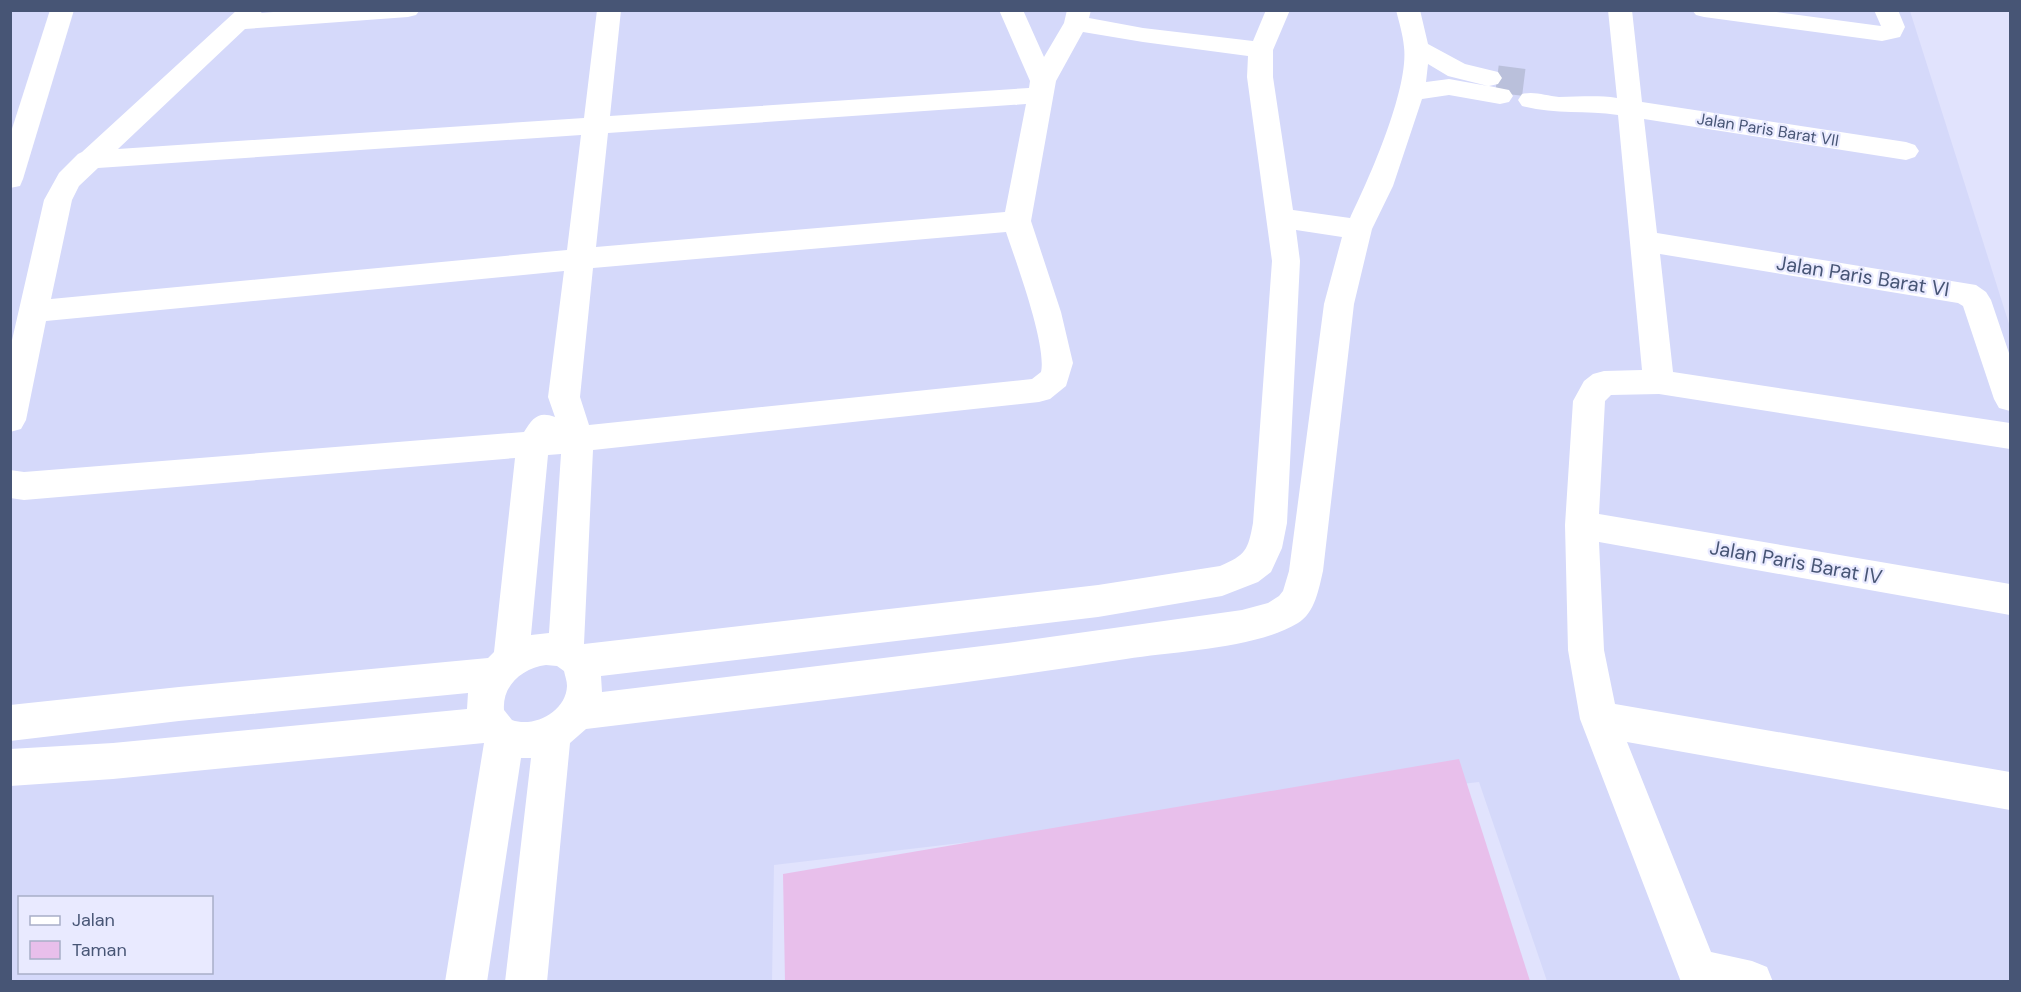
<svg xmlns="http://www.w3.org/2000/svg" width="2021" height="992" viewBox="0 0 2021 992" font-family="'DM Sans',sans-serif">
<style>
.residential{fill:#d5d9fa;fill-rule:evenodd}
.green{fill:#e8bfeb}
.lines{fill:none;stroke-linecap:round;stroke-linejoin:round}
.minor-tunnel{stroke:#bac0db;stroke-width:27;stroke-dasharray:27 14;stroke-linecap:butt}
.minor{fill:#fff;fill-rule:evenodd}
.labels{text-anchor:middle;stroke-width:4.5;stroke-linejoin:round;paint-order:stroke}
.far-street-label{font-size:16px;fill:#475575;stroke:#e9eaff}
.street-label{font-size:20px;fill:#475575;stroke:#e9eaff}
</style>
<rect width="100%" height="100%" fill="#e1e3fd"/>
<path class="residential" d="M 10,11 L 1910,11 L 2010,327 L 2010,981 L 1547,981 L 1479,782 L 774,865 L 772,981 L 11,981 ZM 20,898 L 212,898 L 212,972 L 20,972 Z"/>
<polygon class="green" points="1459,759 1530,981 785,981 783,874"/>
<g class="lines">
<polyline class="minor-tunnel" points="1497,79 1529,83"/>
<g class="minor">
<polygon points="50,10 74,10 23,179 20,186 10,188 10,135"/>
<path d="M 237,10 L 263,10 L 261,13 L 298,10 L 420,10 L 416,15 L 408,17 L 245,29 L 118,149 L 584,118 L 597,10 L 621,10 L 610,116 L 1029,88 L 1030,81 L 999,10 L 1023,10 L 1044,57 L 1064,23 L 1067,10 L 1091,10 L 1089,18 L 1143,28 L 1253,41 L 1266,10 L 1290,10 L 1273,50 L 1273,77 L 1293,210 L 1350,218 C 1369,179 1409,89 1404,47 C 1403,35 1399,22 1396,10 L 1420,10 L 1428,44 L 1465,64 L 1498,72 L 1502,78 L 1498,84 L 1489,86 L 1509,90 L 1513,96 L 1509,102 L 1500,104 L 1449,95 L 1422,99 L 1393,186 L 1372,229 L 1354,304 L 1323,571 C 1319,588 1315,613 1298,623 C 1255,649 1176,651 1126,659 C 946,687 766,707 586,729 L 570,743 L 547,982 L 505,982 L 531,758 L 521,758 L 487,982 L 445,982 L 484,743 L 113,779 L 10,786 L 10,749 L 113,743 L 467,709 L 468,693 L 179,721 L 10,741 L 10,705 L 179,687 L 488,658 L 494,652 L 515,458 L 24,500 L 10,498 L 10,470 L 24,472 L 524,432 C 533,418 538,411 555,417 L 548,397 L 564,271 L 46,321 L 26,420 L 21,429 L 10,432 L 10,349 L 44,200 L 59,173 L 78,154 L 82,152 ZM 1083,32 L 1143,42 L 1248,56 L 1247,77 L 1272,261 L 1253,523 C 1248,550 1246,555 1220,566 L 1098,585 L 584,644 L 593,450 L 1039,402 L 1050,399 L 1066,386 L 1073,363 L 1061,312 L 1031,221 L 1056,81 ZM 1428,64 L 1448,76 L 1488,86 L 1449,79 L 1426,82 ZM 1026,104 L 1005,212 L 596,247 L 608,133 ZM 581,135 L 567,250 L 51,299 L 72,200 L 79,186 L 98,168 ZM 1296,230 L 1342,237 L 1324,304 L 1289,571 L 1283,591 L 1279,596 L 1268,603 L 1242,610 L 1007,643 L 602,692 L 601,676 L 1098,617 L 1222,596 L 1258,582 L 1271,572 L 1282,548 L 1287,523 L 1300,261 ZM 1006,232 C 1016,262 1047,345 1041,372 L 1032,379 L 589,425 L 580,397 L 593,268 ZM 561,454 L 549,633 L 531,635 L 548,455 ZM 546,665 L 557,666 L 564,671 C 565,676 567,681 567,686 C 566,712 534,728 512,720 L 504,710 C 502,685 523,668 546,665 Z"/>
<path d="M 1608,10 L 1632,10 L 1642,102 L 1906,142 L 1915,145 L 1919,151 L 1915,157 L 1906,160 L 1644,119 L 1657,233 L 1976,285 L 1986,292 L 1991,300 L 2010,356 L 2010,411 L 1999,408 L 1994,399 L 1963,306 L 1958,303 L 1660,254 L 1673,372 L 2010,423 L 2010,449 L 1659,394 L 1611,395 L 1605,401 L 1599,514 L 2010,584 L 2010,615 L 1599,542 L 1604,650 L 1615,704 L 2010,772 L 2010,810 L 1627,742 L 1711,952 L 1752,961 L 1767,967 L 1773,982 L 1681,982 L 1580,719 L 1568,650 L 1565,525 L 1573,401 L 1584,381 L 1593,374 L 1604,371 L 1642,370 L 1618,115 C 1585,110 1555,115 1522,106 L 1518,100 L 1522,94 C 1535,91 1546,96 1559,97 C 1579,97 1597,95 1617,98 Z"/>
<polygon points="1692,10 1761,10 1881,26 1874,10 1898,10 1905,27 1900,37 1882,41 1704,17 1696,15"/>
</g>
</g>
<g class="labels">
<g class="far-street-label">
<text transform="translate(1768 129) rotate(9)" y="6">Jalan Paris Barat VII</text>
</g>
<g class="street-label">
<text transform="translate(1863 276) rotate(9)" y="7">Jalan Paris Barat VI</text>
<text transform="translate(1796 562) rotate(10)" y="7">Jalan Paris Barat IV</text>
</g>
</g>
<rect width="2021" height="992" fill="none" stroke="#475575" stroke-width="24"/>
<rect x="18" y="896" width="195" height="78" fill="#e9eaff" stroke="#a8aec8" stroke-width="1.5"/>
<rect x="30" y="916" width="30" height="9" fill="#ffffff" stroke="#a8aec8" stroke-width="1.5"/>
<text x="72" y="926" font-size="18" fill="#475575">Jalan</text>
<rect x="30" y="941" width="30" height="18" fill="#e8bfeb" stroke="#a8aec8" stroke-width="1.5"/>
<text x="72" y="956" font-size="18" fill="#475575">Taman</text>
</svg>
